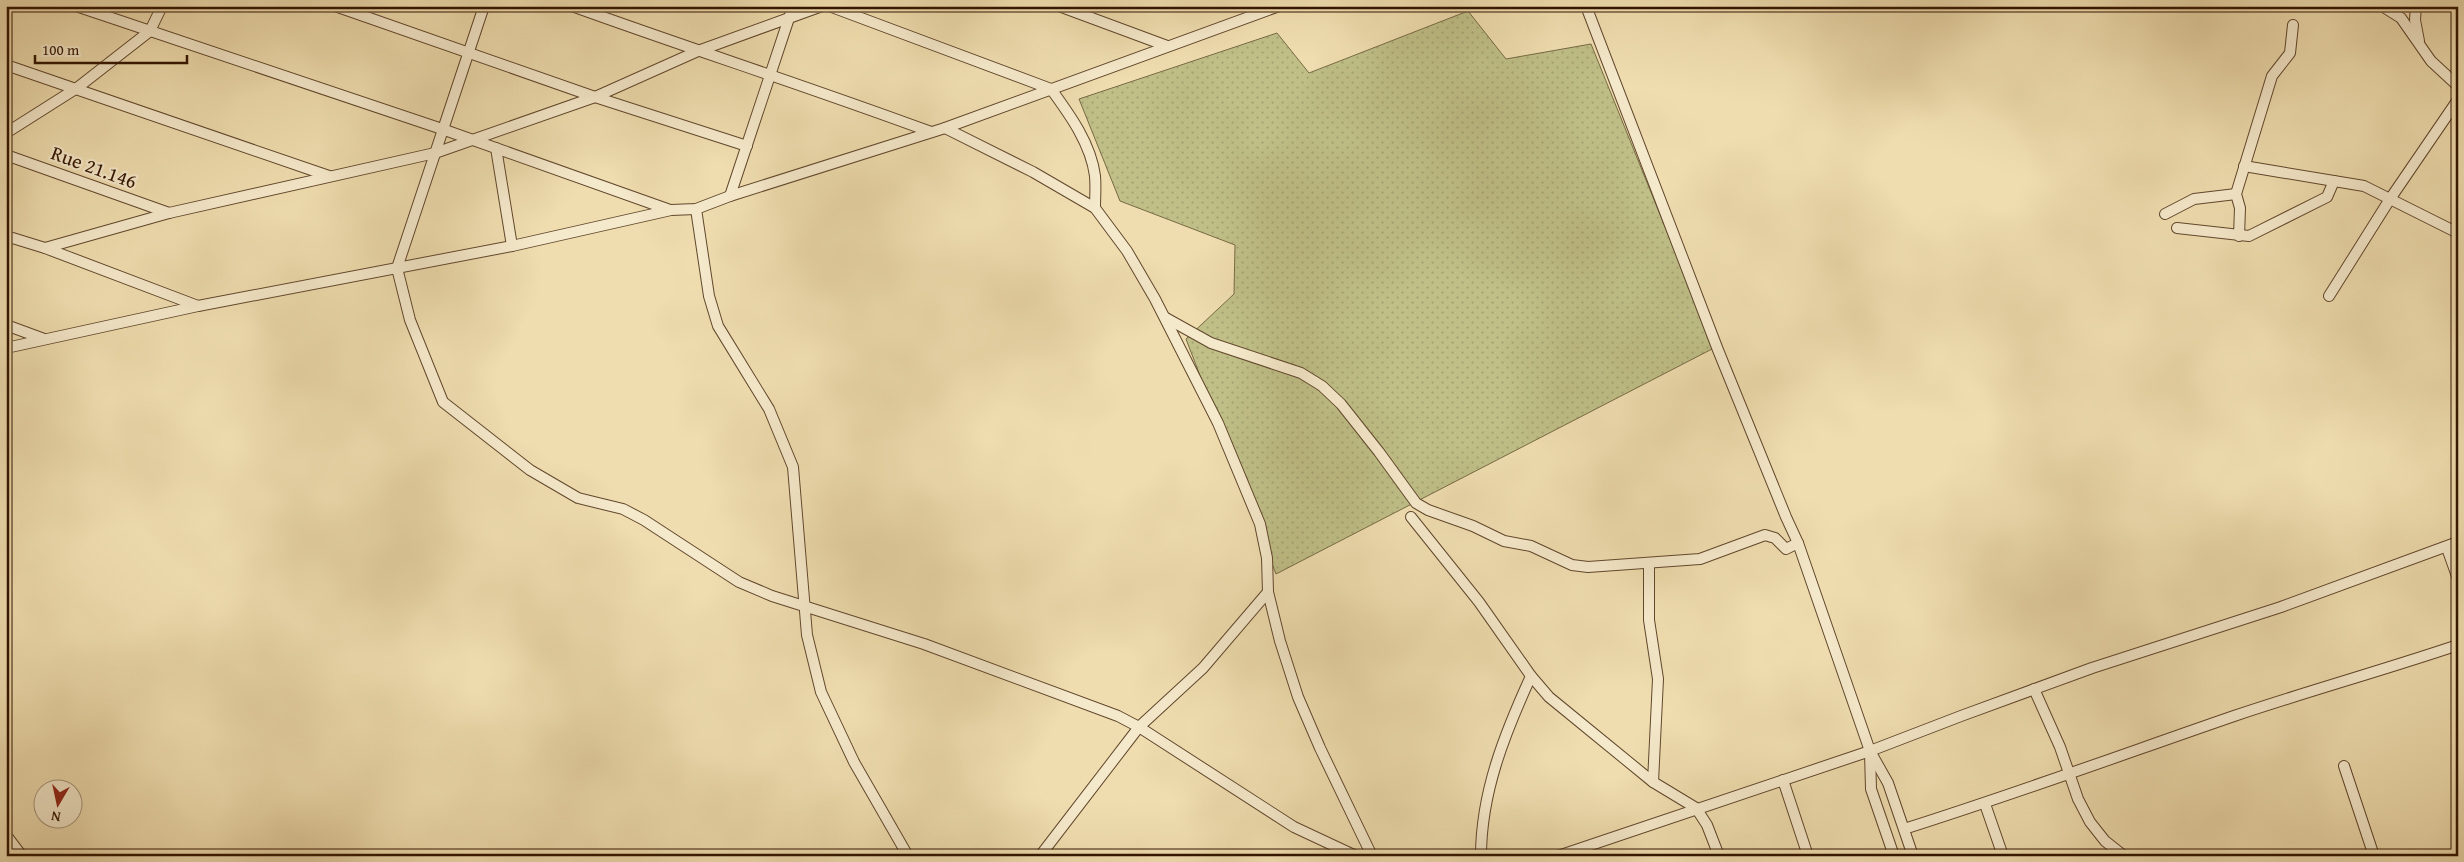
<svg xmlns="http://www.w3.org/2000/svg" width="2464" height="862" viewBox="0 0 2464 862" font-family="'Gentium Book Plus',serif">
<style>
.green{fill:url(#green-dots);stroke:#786a44}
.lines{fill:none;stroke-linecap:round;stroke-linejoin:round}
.minor-casing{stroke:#61472c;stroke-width:12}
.minor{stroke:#f5e9cb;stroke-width:10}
.labels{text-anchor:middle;stroke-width:4.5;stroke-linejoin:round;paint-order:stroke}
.street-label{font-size:20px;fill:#321500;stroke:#f5e9cb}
</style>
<defs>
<pattern id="green-dots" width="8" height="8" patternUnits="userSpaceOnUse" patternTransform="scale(1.25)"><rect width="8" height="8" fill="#bfbf87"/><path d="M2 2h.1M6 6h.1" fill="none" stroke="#a5a373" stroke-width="1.8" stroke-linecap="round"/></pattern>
</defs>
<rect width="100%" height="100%" fill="#efddaf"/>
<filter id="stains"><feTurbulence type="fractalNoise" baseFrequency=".004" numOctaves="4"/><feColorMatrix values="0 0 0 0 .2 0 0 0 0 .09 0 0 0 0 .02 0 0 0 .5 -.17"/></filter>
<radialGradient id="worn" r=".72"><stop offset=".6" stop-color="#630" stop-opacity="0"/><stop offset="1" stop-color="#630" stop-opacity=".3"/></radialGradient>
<polygon class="green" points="1468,11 1506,59 1591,44 1714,348 1276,574 1186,339 1234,294 1235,245 1120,201 1079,99 1277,33 1309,73"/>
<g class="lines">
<defs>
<g id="minor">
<polyline points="76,6 442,129 670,210"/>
<polyline points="335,6 595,97 747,146"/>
<polyline points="484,6 397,268 410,320 443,402 530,470 578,498 623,509 644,520 739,582 772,596 924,644 1118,716 1139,727 1294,827 1356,856"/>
<path d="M 572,6 C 691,49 812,88 931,132"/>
<path d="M 829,6 L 1051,89 C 1070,115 1091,144 1095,176 C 1096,187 1095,198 1095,208"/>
<polyline points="1059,6 1167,46"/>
<polyline points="1586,6 1718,350 1786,517 1798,543 1870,751 1888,783 1913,856"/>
<polyline points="2382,6 2401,18 2431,61 2458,86"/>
<polyline points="2416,6 2415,20 2419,41"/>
<polyline points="6,65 329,176"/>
<polyline points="945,128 1033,172 1095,208 1127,251 1155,299 1218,423 1260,524 1267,558 1268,592 1280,641 1298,697 1320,748 1372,856"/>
<polyline points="6,133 77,88 150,31 162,6"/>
<polyline points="496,148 512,246"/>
<polyline points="6,155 169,213"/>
<polyline points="2244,166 2364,186 2458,233"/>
<polyline points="730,196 793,6"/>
<polyline points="696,209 709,296 718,326 769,409 793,467 807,635 821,692 854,762 908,856"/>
<polyline points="2165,214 2194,199 2236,194"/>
<polyline points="2177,228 2249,236 2327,197 2334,181"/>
<polyline points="6,236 45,248 198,306"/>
<polyline points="2239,236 2240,208 2236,194 2272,76 2290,53 2293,25"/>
<polyline points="45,248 169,213 435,153 595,97 698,51 822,6"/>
<polyline points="2329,296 2390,199 2457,101"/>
<polyline points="1166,318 1211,343 1301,373 1322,386 1341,404 1379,452 1416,503 1428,510 1473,526 1504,541 1531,546 1572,565 1588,567 1700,559 1765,535 1775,538 1786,549 1798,543"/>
<polyline points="6,325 44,339"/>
<polyline points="6,348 198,306 512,246 671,210 696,209 730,196 945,128 1279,6"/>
<polyline points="1411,517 1479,602 1531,676 1549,697 1653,782 1696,808 1707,825 1719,856"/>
<polyline points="2447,548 2458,579"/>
<polyline points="1649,564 1649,620 1658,679 1653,782"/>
<polyline points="2034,689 2060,747 2078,799 2090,822 2105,841 2124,856"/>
<polyline points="1870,752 1871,789 1894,856"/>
<polyline points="2344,766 2374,856"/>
<polyline points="1783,780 1808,856"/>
<polyline points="1985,804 2003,856"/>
<path d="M 1904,829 C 2015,794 2124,754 2234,716 C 2308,691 2384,670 2458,645"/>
<polyline points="6,835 22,856"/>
<polyline points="1040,856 1139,727 1203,668 1268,592"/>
<path d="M 1481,856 C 1481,792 1505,733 1531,676"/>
<polyline points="1558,856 1870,751 1961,716 2092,668 2281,607 2458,542"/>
</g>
</defs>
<use href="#minor" class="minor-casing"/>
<use href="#minor" class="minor"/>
</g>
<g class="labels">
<g class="street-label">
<text transform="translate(94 167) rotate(20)" y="7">Rue 21.146</text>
</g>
</g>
<rect width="2464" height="862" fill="none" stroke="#efddaf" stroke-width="25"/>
<rect x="8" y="8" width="2449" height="847" fill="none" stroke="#321500" stroke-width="2.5"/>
<rect x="12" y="12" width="2439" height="837" fill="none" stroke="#321500"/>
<g transform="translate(58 804) rotate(189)"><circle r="24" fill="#f5e9cb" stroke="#a7947a"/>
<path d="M0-4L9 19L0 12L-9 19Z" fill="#8f2418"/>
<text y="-8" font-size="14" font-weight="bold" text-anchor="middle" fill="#321500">N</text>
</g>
<path d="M35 55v8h152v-8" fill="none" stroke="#321500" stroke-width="2.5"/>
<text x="42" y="55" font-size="15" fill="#321500" stroke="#f5e9cb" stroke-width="4" paint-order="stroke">100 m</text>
<rect width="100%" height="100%" filter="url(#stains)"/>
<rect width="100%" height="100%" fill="url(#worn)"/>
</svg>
